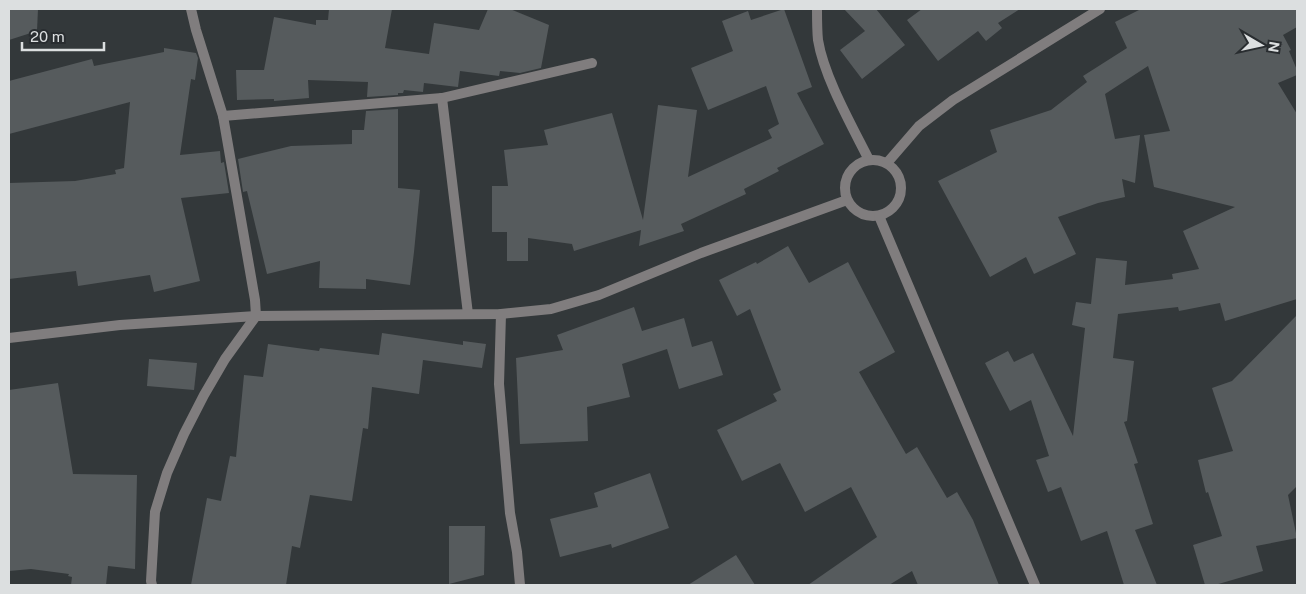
<svg xmlns="http://www.w3.org/2000/svg" width="1306" height="594" viewBox="0 0 1306 594" font-family="'Public Sans',sans-serif">
<style>
.building{fill:#565b5d}
.lines{fill:none;stroke-linecap:round;stroke-linejoin:round}
.minor{stroke:#807d7e;stroke-width:10}
</style>
<rect width="100%" height="100%" fill="#33383a"/>
<g class="building">
<polygon points="9,9 38,9 37,31 9,40"/>
<polygon points="329,9 392,9 385,48 429,54 434,23 479,30 488,9 510,9 549,25 541,68 520,73 500,71 499,76 460,71 458,87 424,83 423,92 404,90 403,93 398,93 398,95 367,97 368,82 308,80 309,98 274,101 274,99 237,100 236,70 264,70 274,17 316,25 316,20 328,20"/>
<polygon points="784,9 812,87 797,93 824,144 777,168 779,171 744,189 746,194 681,224 684,231 639,246 641,230 574,251 572,244 528,238 528,261 507,261 507,232 492,232 492,186 508,186 504,150 548,145 544,130 612,113 643,220 658,105 697,110 688,177 772,138 768,130 779,124 766,86 708,110 691,68 733,51 722,21 748,11 751,20"/>
<polygon points="844,9 876,9 905,45 862,79 840,50 865,31"/>
<polygon points="922,9 1020,9 998,23 1002,28 986,41 978,31 938,61 907,20"/>
<polygon points="1141,9 1297,9 1297,27 1283,35 1291,50 1289,51 1297,70 1297,75 1278,83 1297,114 1297,299 1225,321 1220,303 1179,311 1178,307 1118,314 1113,358 1134,361 1127,421 1124,422 1138,463 1134,464 1153,524 1135,530 1157,585 1124,585 1107,531 1081,541 1061,487 1048,492 1036,460 1049,456 1031,400 1010,411 985,363 1008,351 1014,362 1033,353 1073,436 1085,328 1072,325 1076,302 1091,304 1096,258 1127,261 1125,285 1173,279 1172,274 1199,269 1183,231 1235,207 1154,187 1144,135 1170,131 1148,66 1105,94 1115,139 1140,135 1135,183 1122,179 1125,197 1098,203 1058,217 1076,254 1034,274 1026,257 990,277 938,181 997,152 990,130 1051,110 1087,82 1083,76 1127,48 1115,22"/>
<polygon points="164,48 196,53 198,58 195,80 191,79 180,155 220,151 221,163 224,162 229,193 181,198 200,281 154,292 150,275 78,286 76,271 9,279 9,183 75,181 116,174 115,170 124,168 130,102 9,134 9,81 92,59 94,66 164,52"/>
<polygon points="398,109 398,188 420,190 414,252 410,285 366,279 366,289 319,288 320,261 267,274 247,191 243,192 238,159 291,146 352,144 352,130 364,130 366,111"/>
<polygon points="788,246 809,283 848,262 895,352 859,372 906,454 917,447 947,498 957,492 973,520 999,585 918,585 912,571 889,585 808,585 877,537 851,487 805,512 780,463 742,481 717,430 777,401 773,394 781,390 750,309 737,316 719,280 756,262 757,264"/>
<polygon points="634,307 642,331 684,318 692,347 712,341 723,375 679,389 667,349 622,364 630,397 587,407 588,441 520,444 516,358 563,350 557,335"/>
<polygon points="1297,315 1297,486 1288,495 1297,538 1256,546 1263,571 1215,585 1205,585 1193,545 1222,536 1208,492 1206,493 1198,460 1233,451 1212,388 1232,381"/>
<polygon points="382,333 463,345 463,341 486,344 482,368 423,360 419,394 372,387 368,429 363,428 352,501 310,495 300,548 292,546 286,585 191,585 207,498 221,501 230,456 236,457 244,375 263,377 268,344 319,351 320,348 379,355"/>
<polygon points="149,359 197,363 194,390 147,386"/>
<polygon points="58,383 73,474 137,475 135,569 108,566 106,585 71,585 72,577 68,576 69,574 31,569 9,571 9,390"/>
<polygon points="650,473 669,528 612,548 611,544 560,557 550,519 598,507 594,493"/>
<polygon points="449,526 485,526 484,575 449,584"/>
<polygon points="736,555 755,585 688,585"/>
</g>
<g class="lines">
<g class="minor">
<path d="M 817,9 C 817,19 817,30 818,40 C 824,77 852,126 869,160"/>
<polyline points="442,98 468,314"/>
<polyline points="223,116 442,98 592,63"/>
<circle cx="873" cy="188" r="28"/>
<polyline points="887,163 919,126 953,100 1100,9"/>
<polyline points="879,216 1035,585"/>
<polyline points="501,314 499,384 510,513 517,552 520,585"/>
<polyline points="9,338 120,325 256,316 501,314 551,309 599,295 701,253 847,200"/>
<polyline points="152,585 151,581 155,512 167,473 184,434 204,395 225,359 256,316 255,300 223,116 196,30 191,9"/>
</g>
</g>
<rect width="1306" height="594" fill="none" stroke="#dcdfe0" stroke-width="20"/>
<g transform="translate(1261 45) rotate(99)" stroke="#292d30" stroke-width="4" paint-order="stroke">
<path d="M0-4L9 19L0 12L-9 19Z" fill="#dcdfe0"/>
<text y="-8" font-size="14" font-weight="bold" text-anchor="middle" fill="#dcdfe0">N</text>
</g>
<path d="M22 42v8h82v-8" fill="none" stroke="#dcdfe0" stroke-width="2.5"/>
<text x="30" y="42" font-size="15" fill="#dcdfe0" stroke="#292d30" stroke-width="4" paint-order="stroke">20 m</text>
</svg>
